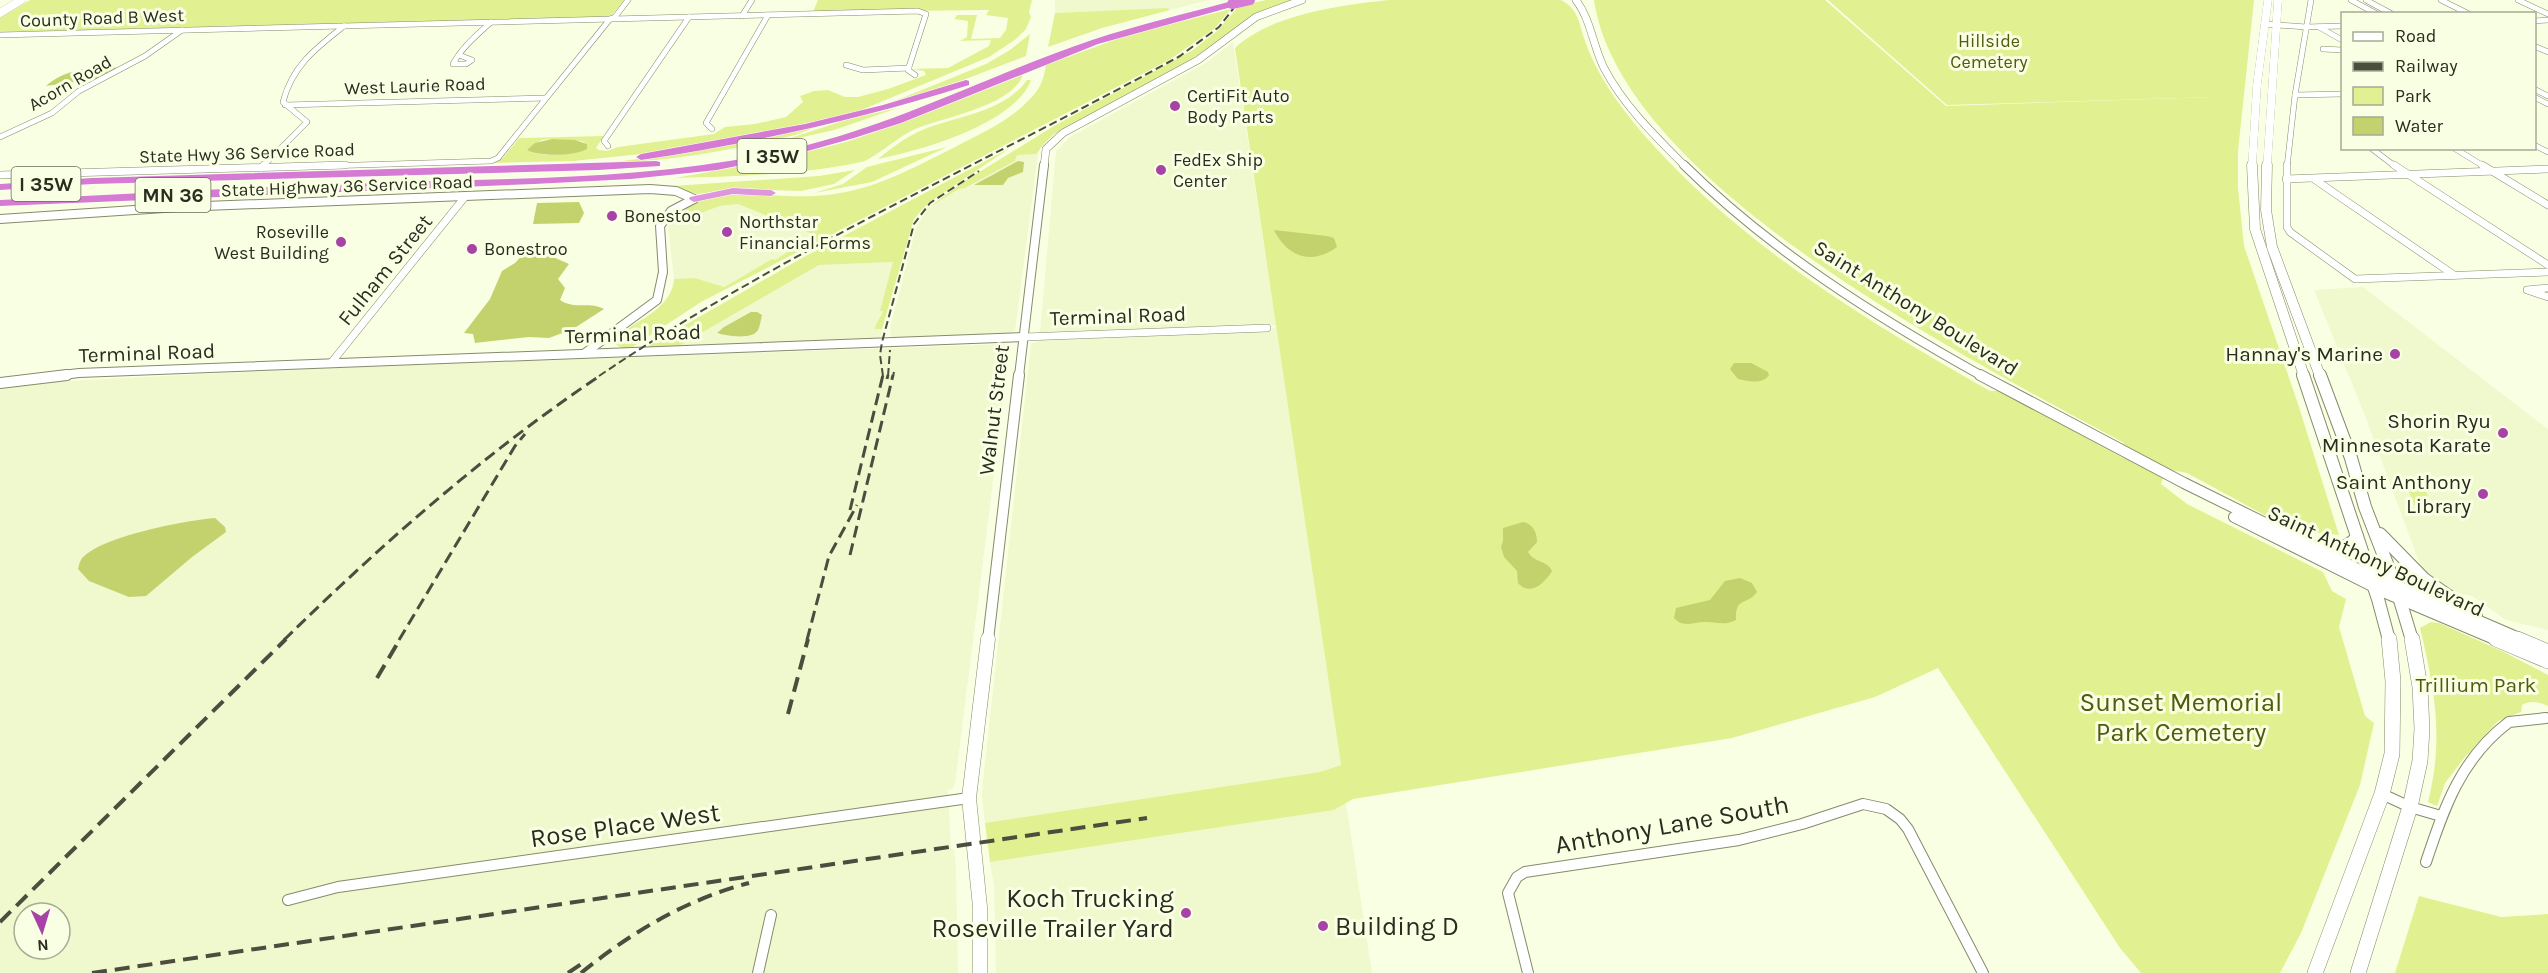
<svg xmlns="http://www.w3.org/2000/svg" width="2548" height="973" viewBox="0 0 2548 973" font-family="Karla,sans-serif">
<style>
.built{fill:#f0f8ce;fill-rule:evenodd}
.green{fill:#e1f091;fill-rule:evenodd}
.water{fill:#c3d26d}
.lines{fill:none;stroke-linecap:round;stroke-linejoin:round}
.minor-far2-casing{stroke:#858b6b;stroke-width:6}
.minor-far1-casing{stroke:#858b6b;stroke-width:8}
.minor-casing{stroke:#858b6b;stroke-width:12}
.tertiary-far3-casing{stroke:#858b6b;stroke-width:8}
.tertiary-far2-casing{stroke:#858b6b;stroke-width:10}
.tertiary-far1-casing{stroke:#858b6b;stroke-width:12}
.tertiary-casing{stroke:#858b6b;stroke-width:15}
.secondary-far3-casing{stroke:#858b6b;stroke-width:8}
.secondary-far2-casing{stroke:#858b6b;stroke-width:11}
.secondary-far1-casing{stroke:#858b6b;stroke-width:14}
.secondary-casing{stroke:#858b6b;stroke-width:16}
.trunk-casing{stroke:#fff;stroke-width:1}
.motorway-casing{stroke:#fff;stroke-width:1}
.minor-far2{stroke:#fff;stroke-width:5}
.minor-far1{stroke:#fff;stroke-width:7}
.minor{stroke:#fff;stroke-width:10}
.tertiary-far3{stroke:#fff;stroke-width:7}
.tertiary-far2{stroke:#fff;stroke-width:8}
.tertiary-far1{stroke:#fff;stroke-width:10}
.tertiary{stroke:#fff;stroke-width:14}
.secondary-far3{stroke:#fff;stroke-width:8}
.secondary-far2{stroke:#fff;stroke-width:10}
.secondary-far1{stroke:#fff;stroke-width:12}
.secondary{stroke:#fff;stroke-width:15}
.trunk{fill:#de96dc;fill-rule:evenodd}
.motorway{fill:#d57bd4;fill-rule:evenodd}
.rail-far2{stroke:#4b4e3f;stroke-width:2;stroke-dasharray:8 4;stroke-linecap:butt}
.rail-far1{stroke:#4b4e3f;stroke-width:3;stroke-dasharray:12 6;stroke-linecap:butt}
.rail{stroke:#4b4e3f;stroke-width:4;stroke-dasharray:15 8;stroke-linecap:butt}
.motorway-bridge-casing{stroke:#fff;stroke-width:10;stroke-linecap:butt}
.motorway-bridge{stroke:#d57bd4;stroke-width:10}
.poi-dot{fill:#a742a7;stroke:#f9ffe3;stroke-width:2}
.labels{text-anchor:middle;stroke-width:6;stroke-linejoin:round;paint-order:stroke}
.far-street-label{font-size:18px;fill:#292c1f;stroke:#f9ffe3}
.far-park-label{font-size:18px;fill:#515a0e;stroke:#f9ffe3}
.far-poi-label{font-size:18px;fill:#292c1f;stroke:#f9ffe3;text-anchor:start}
.shield{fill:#f9ffe3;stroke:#676b5a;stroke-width:1.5}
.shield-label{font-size:20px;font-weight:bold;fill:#292c1f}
.street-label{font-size:21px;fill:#292c1f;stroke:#f9ffe3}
.poi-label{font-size:21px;fill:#292c1f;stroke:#f9ffe3;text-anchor:end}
.park-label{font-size:21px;fill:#515a0e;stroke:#f9ffe3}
.near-park-label{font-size:26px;fill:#515a0e;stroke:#f9ffe3}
.near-street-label{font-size:26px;fill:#292c1f;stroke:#f9ffe3}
.near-poi-label{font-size:26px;fill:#292c1f;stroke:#f9ffe3;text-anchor:end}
</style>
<rect width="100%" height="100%" fill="#f9ffe3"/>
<g class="built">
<polygon points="1055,0 1209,0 1170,10 1167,8 1055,13"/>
<polygon points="1233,42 1276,325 1040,333 1056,151 1070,137 1206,63"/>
<polygon points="1038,154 1015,331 1010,334 891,338 890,328 916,228 928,208 960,189 965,188 1015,161 1017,155"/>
<polygon points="738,204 816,235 775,260 772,259 723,287 695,278 674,279 668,225 671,218 683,208 698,214 720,206"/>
<polygon points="894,262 881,310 883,310 880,321 875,329 882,329 880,339 677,347 819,265"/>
<polygon points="2363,287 2548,429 2548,630 2506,620 2472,596 2446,590 2422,570 2364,413 2314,290"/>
<polygon points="1276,326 1341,765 1320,772 985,823 982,796 983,781 1031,344 1040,340 1270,331"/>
<path d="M 1007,344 L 1010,346 L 955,784 L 952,789 L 948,790 L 951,849 L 954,849 L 956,868 L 958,973 L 0,973 L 0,388 L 25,383 L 329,368 ZM 24,913 L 60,913 L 60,949 L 24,949 Z"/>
<polygon points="1346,803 1372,973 996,973 994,886 990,862 1334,810"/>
</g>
<g class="green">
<polygon points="30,0 624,0 611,16 607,17 0,32 0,17"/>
<path d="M 818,0 L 1032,0 L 1029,12 L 1031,17 L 1026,29 L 1016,39 L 989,57 L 854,113 L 710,144 L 651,153 L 573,161 L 491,163 L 503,158 L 519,138 L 604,136 L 596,148 L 599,150 L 607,151 L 618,147 L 714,134 L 725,127 L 755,124 L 786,117 L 803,102 L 800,96 L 814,91 L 828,90 L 845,97 L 858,97 L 888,89 L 926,75 L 924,71 L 912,69 L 948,68 L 989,46 L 991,40 L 960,41 L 967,37 L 968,21 L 954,19 L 957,15 L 977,15 L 971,39 L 1000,38 L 1006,30 L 1008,18 L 986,15 L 989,10 L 813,12 ZM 552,139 L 582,141 L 587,144 L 587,149 C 570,154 544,159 527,150 L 542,140 Z"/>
<polygon points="1266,0 1296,0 1254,16 1189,61 1054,134 1041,147 1037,154 1017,155 1015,161 965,188 959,189 928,208 963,182 1054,126 1193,50 1217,31 1239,6"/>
<path d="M 1389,0 L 1561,0 C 1579,9 1579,24 1585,41 C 1599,81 1627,116 1655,147 C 1749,250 1870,323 1990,391 L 2001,391 L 2123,458 L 2125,454 L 2124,443 C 1973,361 1621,184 1594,0 L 1825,0 L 1946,106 L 2214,97 L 1947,105 L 1828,0 L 2254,0 L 2238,151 L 2238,188 L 2244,246 L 2298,404 L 2339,535 L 2292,530 L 2187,473 L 2166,469 L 2161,484 L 2187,504 L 2323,572 L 2332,591 L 2346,599 L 2339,627 L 2365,716 L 2374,723 L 2360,785 L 2301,933 L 2280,973 L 2141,973 L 2120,948 L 1938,668 L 1875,697 L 1732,738 L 1353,799 L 1334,810 L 990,862 L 985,823 L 1320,772 L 1341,765 L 1235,48 C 1271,14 1342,5 1389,0 Z"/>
<polygon points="1167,8 1170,10 1102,28 1048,47 1055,13"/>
<path d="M 1231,9 L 1214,29 L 1169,60 L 701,302 L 631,348 L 622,348 L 615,344 C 616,325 671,317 674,279 L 695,278 L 724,287 L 772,259 L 775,260 L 815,235 L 738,204 L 720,206 L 698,214 L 683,208 C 729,183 779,201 827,195 C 874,190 913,168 955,147 C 980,134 1008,122 1028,101 C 1039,91 1044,80 1046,65 L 1128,35 Z"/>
<polygon points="1030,34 1026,56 937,90 885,105 986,64 1010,50"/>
<path d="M 1023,75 C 1010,108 941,117 911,131 C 897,138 872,160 861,162 C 801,175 737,176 675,178 L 775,160 L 846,142 L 902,123 Z"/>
<path d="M 1027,80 L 1031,80 C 1015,124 920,151 878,159 C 891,148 905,138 920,131 C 955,116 1004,113 1027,80 Z"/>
<polygon points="898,108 834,130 772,144 849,119"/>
<path d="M 815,127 C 800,135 779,139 762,142 C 705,156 648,162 589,165 L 687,153 Z"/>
<polygon points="947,147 872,182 814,193 843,184 867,167"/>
<path d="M 1010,148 L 928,203 L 914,219 L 882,329 L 875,329 C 876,322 881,318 883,311 L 880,311 L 893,262 L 819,265 L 677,347 L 645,348 L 802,258 Z"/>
<polygon points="855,170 834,184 801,191 738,189 698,194 672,188 673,186 819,176"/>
<polygon points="2404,480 2423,484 2435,514 2417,511"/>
<path d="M 2431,622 L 2439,623 L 2502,651 L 2548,675 L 2548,706 C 2539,702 2531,700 2522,705 L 2521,712 L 2498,721 L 2465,757 L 2445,783 L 2437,806 L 2428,802 C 2444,738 2435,691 2420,628 Z"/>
<polygon points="2419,896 2501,917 2548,914 2548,973 2395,973"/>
</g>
<g class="water">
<path d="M 108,66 L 117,68 L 96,79 L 46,86 C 62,71 87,68 108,66 Z"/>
<path d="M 552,139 L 575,140 L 587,144 L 587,149 C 575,156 539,157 527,150 L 535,143 Z"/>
<polygon points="1018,161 1024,162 1023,172 1008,178 1003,185 974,185"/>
<polygon points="579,202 584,213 579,223 533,224 537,203"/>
<path d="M 1274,230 L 1327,236 L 1334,238 L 1337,247 C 1312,265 1288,258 1274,230 Z"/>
<path d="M 559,246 L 553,257 L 569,264 L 558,279 L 565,288 L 560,300 C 575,310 589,301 604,309 L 573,329 L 549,338 L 529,337 L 475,343 L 473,334 L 464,333 L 490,299 L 502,271 L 515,263 L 528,249 Z"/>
<path d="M 751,312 L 757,312 L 762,315 C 761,319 760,326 758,330 C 752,340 727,336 717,333 L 724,327 Z"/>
<path d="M 1734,363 L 1751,363 L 1768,372 L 1769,375 C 1762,385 1748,381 1738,379 L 1730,369 Z"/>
<path d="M 215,518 L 225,527 L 226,532 L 192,557 L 146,596 L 129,597 L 89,581 L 78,569 C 79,566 79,563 81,560 C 96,537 188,520 215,518 Z"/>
<path d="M 1523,522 C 1533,524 1537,532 1537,542 L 1528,552 C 1534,563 1547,560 1552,571 C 1545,583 1530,597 1518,583 L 1517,571 L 1504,557 L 1501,547 L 1503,541 L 1503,528 Z"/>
<path d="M 1740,578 L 1752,583 L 1757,592 C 1747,606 1735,596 1736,620 C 1725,626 1718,622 1707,622 C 1694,621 1684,629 1674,618 L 1676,608 L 1710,600 L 1725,581 Z"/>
</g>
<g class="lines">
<defs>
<g id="minor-far2">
<polyline points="2351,0 2377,14"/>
<polyline points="2366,0 2392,14"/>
<polyline points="2441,0 2469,14"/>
<polyline points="2518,0 2548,14"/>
<polyline points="742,16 752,0"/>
<polyline points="2534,21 2548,20"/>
<polyline points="2264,24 2306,27 2342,26"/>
<polyline points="2319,27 2342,40"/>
<polyline points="0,35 918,11 926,14 908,70 915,75"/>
<polyline points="2534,46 2548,52"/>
<polyline points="2323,49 2342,50"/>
<path d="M 459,55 L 472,60 L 466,64 L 453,64 C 462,47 477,35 491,22"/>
<polyline points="846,65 863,70 909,68"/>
<polyline points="2534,89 2548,96"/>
<polyline points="2295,95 2342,94"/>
<polyline points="2534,97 2548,104"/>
<polyline points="285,105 545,98"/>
<polyline points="712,129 706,123 768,15"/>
<polyline points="0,137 52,113 79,91 145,56 182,30"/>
<polyline points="2534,145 2548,152"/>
<polyline points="608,146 604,141 689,17"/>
<polyline points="2371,148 2396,167"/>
<polyline points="2454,148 2485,167"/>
<path d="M 262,167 L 307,122 L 283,102 C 292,66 316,48 344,26"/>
<polyline points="292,167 491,161 498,158 610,19 615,17 628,0"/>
<polyline points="2287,167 2295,95 2311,0"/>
</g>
<g id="minor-far1">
<polyline points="2287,165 2287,227 2290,232 2355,279 2548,272"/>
<polyline points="2394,165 2548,265"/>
<polyline points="2482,165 2548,205"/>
<polyline points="261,168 264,165"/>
<polyline points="0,175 345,165"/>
<polyline points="2286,179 2548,169"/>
<polyline points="2314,179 2454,275"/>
<polyline points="2548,288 2527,290 2548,297"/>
<polyline points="1024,337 1267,328"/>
<polyline points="331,363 464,198"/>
</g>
<g id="minor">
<polyline points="2382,794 2410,807 2441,816"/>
<path d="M 2426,862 C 2444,808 2461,758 2509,722 L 2546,718"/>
<polyline points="288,900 338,887 969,798"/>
<polyline points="758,973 771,915"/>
<polyline points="1528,973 1508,893 1517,877 1525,872 1739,840 1802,824 1863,804 1886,809 1900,819 1908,829 1983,973"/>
</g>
<g id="tertiary-far3">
<path d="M 1576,0 C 1591,20 1593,46 1604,68 C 1624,106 1655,136 1686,167"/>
<polyline points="1044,167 1046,149 1063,133 1198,60 1256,17 1302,0"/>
</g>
<g id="tertiary-far2">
<path d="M 1684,165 C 1771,251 1876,317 1982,376"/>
<polyline points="0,219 179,207 650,189 676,191 694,199"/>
<polyline points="585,353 657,300 663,272 660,226 671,211 694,199"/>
<polyline points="55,376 79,373 1024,337"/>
<polyline points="1019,376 1044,165"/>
</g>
<g id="tertiary-far1">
<polyline points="1980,375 2184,483 2370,575"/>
<polyline points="0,383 67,375"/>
<polyline points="2234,517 2374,587"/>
<polyline points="988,640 1019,375"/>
</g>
<polyline id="tertiary" points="980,973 980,907 969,798 988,639"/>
<g id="secondary-far3">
<polyline points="0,13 21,0"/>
<polyline points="2252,167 2257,85 2268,0"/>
<polyline points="2267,167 2278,0"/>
</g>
<g id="secondary-far2">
<polyline points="2252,165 2255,229 2304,376"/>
<polyline points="2267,165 2266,210 2272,247 2320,376"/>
</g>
<g id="secondary-far1">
<polyline points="2303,375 2378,599 2389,640"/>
<polyline points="2320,375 2351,458 2365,507 2396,587 2412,640"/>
<polyline points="2380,534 2424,579 2476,615"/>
<path d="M 2307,546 C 2326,550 2343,554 2357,537"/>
<polyline points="2370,575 2521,640"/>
<polyline points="2374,587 2499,640"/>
</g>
<g id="secondary">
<polyline points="2496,639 2548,661"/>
<polyline points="2517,639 2548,652"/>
<polyline points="2315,973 2382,794 2392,754 2393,681 2389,639"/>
<polyline points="2358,973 2410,807 2420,761 2422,729 2420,687 2412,639"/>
</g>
<polygon id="trunk" points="733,188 771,190 776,193 771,196 733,194 694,202 689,199 690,197"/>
<g id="motorway">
<path d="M 1232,1 L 1236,4 L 1235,6 L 1098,44 L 901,123 L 854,138 L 797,154 L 717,170 L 631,179 L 534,184 L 0,206 L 0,200 C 133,194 265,186 398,182 C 531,178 665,179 795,148 C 898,124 992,74 1092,40 C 1137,25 1185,14 1232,1 Z"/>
<path d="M 966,80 L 969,81 L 969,85 C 862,119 753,143 641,160 L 636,157 L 641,154 L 805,124 L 883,105 Z"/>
<polygon points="656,161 660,162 660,166 599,170 92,184 0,190 0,184 92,178"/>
</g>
</defs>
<use href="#minor-far2" class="minor-far2-casing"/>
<use href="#minor-far1" class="minor-far1-casing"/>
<use href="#minor" class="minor-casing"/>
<use href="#tertiary-far3" class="tertiary-far3-casing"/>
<use href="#tertiary-far2" class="tertiary-far2-casing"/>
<use href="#tertiary-far1" class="tertiary-far1-casing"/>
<use href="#tertiary" class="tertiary-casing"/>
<use href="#secondary-far3" class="secondary-far3-casing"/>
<use href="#secondary-far2" class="secondary-far2-casing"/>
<use href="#secondary-far1" class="secondary-far1-casing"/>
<use href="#secondary" class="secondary-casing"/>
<use href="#trunk" class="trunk-casing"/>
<use href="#motorway" class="motorway-casing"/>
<use href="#minor-far2" class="minor-far2"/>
<use href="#minor-far1" class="minor-far1"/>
<use href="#minor" class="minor"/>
<use href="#tertiary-far3" class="tertiary-far3"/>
<use href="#tertiary-far2" class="tertiary-far2"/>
<use href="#tertiary-far1" class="tertiary-far1"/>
<use href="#tertiary" class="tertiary"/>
<use href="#secondary-far3" class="secondary-far3"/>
<use href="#secondary-far2" class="secondary-far2"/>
<use href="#secondary-far1" class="secondary-far1"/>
<use href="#secondary" class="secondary"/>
<use href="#trunk" class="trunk"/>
<use href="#motorway" class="motorway"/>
<g class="rail-far2">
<path d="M 599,376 C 782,252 987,162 1180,56 L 1219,27 L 1240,0"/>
<polyline points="883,376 880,355 882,342 914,224 930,203 979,171"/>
<polyline points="888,376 890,350"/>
<polyline points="893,376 894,372"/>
</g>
<g class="rail-far1">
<polyline points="887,379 888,375"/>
<polyline points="850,510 883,375"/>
<polyline points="850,555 893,375"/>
<path d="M 284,640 C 383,543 486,452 601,375"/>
<polyline points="399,640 515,446 525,434"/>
<polyline points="807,640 829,556 857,505"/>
</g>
<g class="rail">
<polyline points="377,678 400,639"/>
<polyline points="788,714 808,639"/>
<polyline points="0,922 286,639"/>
<polyline points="92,973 1147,818"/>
<polyline points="568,973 587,960"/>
<path d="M 581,973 C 632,932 685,900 749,883"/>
</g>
<defs>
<polyline id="motorway-bridge" points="1232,4 1250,0"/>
</defs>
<use href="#motorway-bridge" class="motorway-bridge-casing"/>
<use href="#motorway-bridge" class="motorway-bridge"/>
</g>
<g class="poi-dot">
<circle cx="1175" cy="106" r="6"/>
<circle cx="1161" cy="170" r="6"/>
<circle cx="612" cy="216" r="6"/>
<circle cx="727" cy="232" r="6"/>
<circle cx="341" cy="242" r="6"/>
<circle cx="472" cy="249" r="6"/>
<circle cx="2395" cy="354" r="6"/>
<circle cx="2503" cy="433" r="6"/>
<circle cx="2483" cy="494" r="6"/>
<circle cx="1186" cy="913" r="6"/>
<circle cx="1323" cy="926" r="6"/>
</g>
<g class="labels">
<g class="far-street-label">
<text transform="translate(102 18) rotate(-2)" y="6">County Road B West</text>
<text transform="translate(70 83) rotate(-30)" y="6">Acorn Road</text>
<text transform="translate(415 86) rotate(-2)" y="6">West Laurie Road</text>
<text transform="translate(247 153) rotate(-2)" y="6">State Hwy 36 Service Road</text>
<text transform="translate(347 186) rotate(-2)" y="6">State Highway 36 Service Road</text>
</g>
<g class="far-park-label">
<text x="1989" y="47">Hillside<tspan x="1989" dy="21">Cemetery</tspan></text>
</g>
<g class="far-poi-label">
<text x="1187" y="102">CertiFit Auto<tspan x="1187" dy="21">Body Parts</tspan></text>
<text x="1173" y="166">FedEx Ship<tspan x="1173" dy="21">Center</tspan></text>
<text x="624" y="222">Bonestoo</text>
<text x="739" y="228">Northstar<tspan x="739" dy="21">Financial Forms</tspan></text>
<text x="329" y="238" text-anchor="end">Roseville<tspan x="329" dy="21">West Building</tspan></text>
<text x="484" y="255">Bonestroo</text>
</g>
<g class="shield">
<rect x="737.5" y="139" width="69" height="34" rx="4.5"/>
<rect x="11.5" y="167" width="69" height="34" rx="4.5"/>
<rect x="135.5" y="178" width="75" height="34" rx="4.5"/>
</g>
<g class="shield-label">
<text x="772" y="163">I 35W</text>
<text x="46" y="191">I 35W</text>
<text x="173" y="202">MN 36</text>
</g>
<g class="street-label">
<text transform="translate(385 270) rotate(-51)" y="7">Fulham Street</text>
<text transform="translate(1916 308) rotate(32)" y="7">Saint Anthony Boulevard</text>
<text transform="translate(1118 316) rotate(-2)" y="7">Terminal Road</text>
<text transform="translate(633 334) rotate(-2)" y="7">Terminal Road</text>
<text transform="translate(147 353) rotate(-2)" y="7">Terminal Road</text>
<text transform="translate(994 410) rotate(-83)" y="7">Walnut Street</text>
<text transform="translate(2376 561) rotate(25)" y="7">Saint Anthony Boulevard</text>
</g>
<g class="poi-label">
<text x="2383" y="361">Hannay's Marine</text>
<text x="2491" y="428">Shorin Ryu<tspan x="2491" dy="24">Minnesota Karate</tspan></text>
<text x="2471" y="489">Saint Anthony<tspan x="2471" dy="24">Library</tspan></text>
</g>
<g class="park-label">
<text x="2476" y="692">Trillium Park</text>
</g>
<g class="near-park-label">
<text x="2181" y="711">Sunset Memorial<tspan x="2181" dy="30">Park Cemetery</tspan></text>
</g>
<g class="near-street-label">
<text transform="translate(1672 824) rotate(-10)" y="9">Anthony Lane South</text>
<text transform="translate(625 825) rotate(-8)" y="9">Rose Place West</text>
</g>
<g class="near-poi-label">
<text x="1174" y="907">Koch Trucking<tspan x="1174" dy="30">Roseville Trailer Yard</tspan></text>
<text x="1335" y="935" text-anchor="start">Building D</text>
</g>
</g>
<rect x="2341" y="12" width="195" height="138" fill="#f9ffe3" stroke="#a6ab95" stroke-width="1.5"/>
<rect x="2353" y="32" width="30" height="9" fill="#ffffff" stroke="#a6ab95" stroke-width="1.5"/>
<text x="2395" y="42" font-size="18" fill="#292c1f">Road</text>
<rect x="2353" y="62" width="30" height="9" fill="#4b4e3f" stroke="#a6ab95" stroke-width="1.5"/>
<text x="2395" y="72" font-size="18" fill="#292c1f">Railway</text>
<rect x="2353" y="87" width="30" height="18" fill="#e1f091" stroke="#a6ab95" stroke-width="1.5"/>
<text x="2395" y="102" font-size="18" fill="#292c1f">Park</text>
<rect x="2353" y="117" width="30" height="18" fill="#c3d26d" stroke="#a6ab95" stroke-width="1.5"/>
<text x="2395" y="132" font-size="18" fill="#292c1f">Water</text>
<g transform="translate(42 931) rotate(176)"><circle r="28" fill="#f9ffe3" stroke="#a6ab95" stroke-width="1.5"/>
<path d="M0-4.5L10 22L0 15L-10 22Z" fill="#a742a7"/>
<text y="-9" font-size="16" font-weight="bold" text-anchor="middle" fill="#292c1f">N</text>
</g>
</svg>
